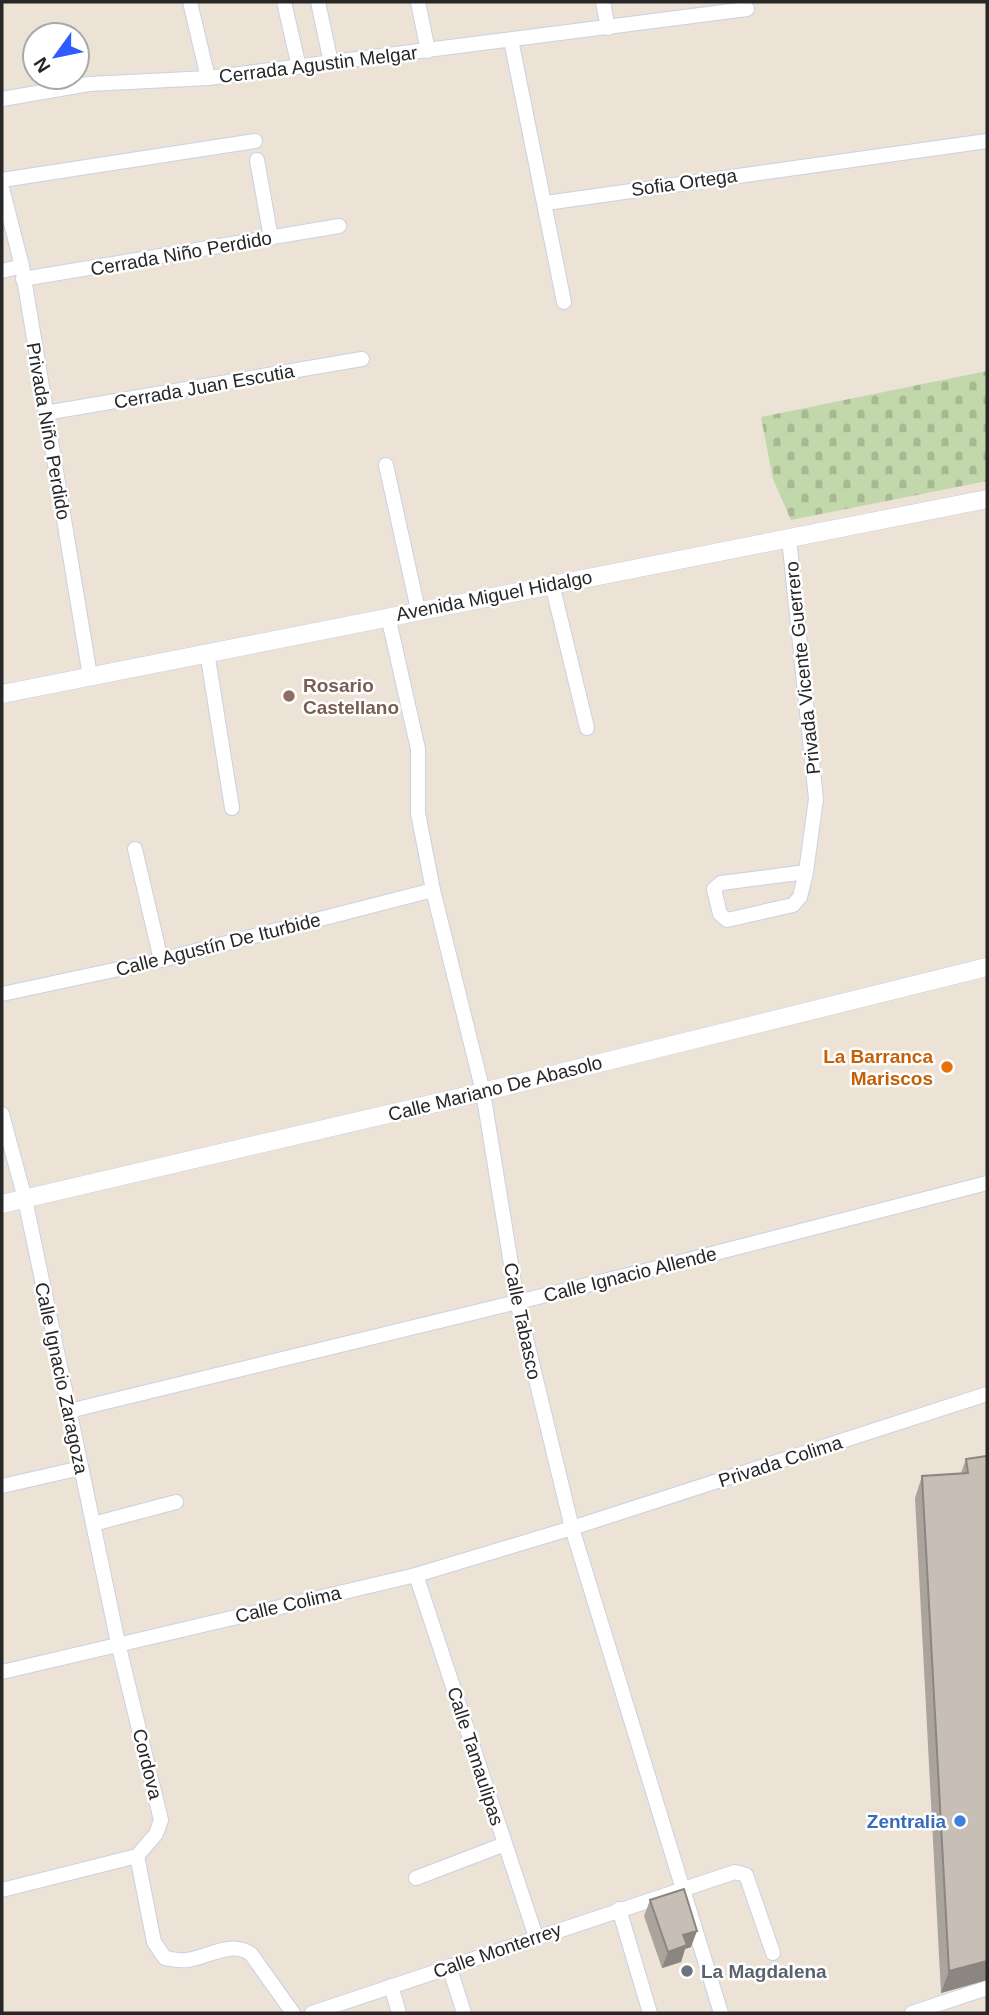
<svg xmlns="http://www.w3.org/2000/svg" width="989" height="2015" viewBox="0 0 989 2015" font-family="Helvetica,sans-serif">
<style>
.cemetery{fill:url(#cemetery-stones)}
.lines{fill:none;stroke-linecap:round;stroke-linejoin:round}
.minor-casing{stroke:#cbd0e3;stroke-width:16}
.tertiary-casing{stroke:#cbd0e3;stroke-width:19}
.minor{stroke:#fff;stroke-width:14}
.tertiary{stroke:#fff;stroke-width:18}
.wall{fill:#aba49d}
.shaded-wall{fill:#8b867f}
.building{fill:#c7bfb6;stroke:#8b867f;stroke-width:2}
.education-dot{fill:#8d6e63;stroke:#fff;stroke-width:2.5}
.food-dot{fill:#e8710a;stroke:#fff;stroke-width:2.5}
.shop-dot{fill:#3f7fe0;stroke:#fff;stroke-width:2.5}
.worship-dot{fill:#6b7280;stroke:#fff;stroke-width:2.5}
.labels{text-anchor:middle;stroke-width:5;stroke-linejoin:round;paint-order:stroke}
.street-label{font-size:19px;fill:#272727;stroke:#fff}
.education-label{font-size:19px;font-weight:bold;fill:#785e54;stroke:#fff;text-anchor:start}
.food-label{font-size:19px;font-weight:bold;fill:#c56008;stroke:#fff;text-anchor:end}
.shop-label{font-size:19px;font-weight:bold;fill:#366cbe;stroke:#fff;text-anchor:end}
.worship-label{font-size:19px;font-weight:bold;fill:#5b616d;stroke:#fff;text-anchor:start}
</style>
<defs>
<pattern id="cemetery-stones" width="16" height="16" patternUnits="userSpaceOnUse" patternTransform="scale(1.75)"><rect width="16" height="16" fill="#c2d8ab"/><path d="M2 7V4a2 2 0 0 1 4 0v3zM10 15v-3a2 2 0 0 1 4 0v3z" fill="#a7b993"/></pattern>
</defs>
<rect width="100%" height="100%" fill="#ece2d6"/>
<polygon class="cemetery" points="987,371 987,481 791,520 773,479 761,417"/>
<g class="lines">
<defs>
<g id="minor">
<polyline points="190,2 208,78"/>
<polyline points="284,2 299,67"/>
<polyline points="318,2 331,63"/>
<polyline points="418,2 428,51"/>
<polyline points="603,2 608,28"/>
<polyline points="511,40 564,302"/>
<polyline points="2,99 89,84 208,78 747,9"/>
<polyline points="257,160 271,238"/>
<polyline points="2,180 255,141"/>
<polyline points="2,188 22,266 90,676"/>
<polyline points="546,203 987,141"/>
<polyline points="2,271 22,266"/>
<polyline points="23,279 339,226"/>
<polyline points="45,413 362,359"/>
<polyline points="386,465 418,610"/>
<polyline points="789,538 816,799 806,872 800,897 793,905 727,920 720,914 714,889 721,883 806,872"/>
<polyline points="552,584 587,728"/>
<polyline points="388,616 418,749 418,813 433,890 483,1092 517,1301 572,1528 721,2013"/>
<polyline points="207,652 232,808"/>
<polyline points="135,849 161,960"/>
<polyline points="2,994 161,960 433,890"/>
<path d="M 2,1114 L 25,1199 L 118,1643 L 161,1820 L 156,1834 L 137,1856 L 154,1942 L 165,1958 C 172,1959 180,1961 187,1960 C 209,1957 231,1940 251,1954 L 293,2013"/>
<polyline points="69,1411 661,1267 987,1183"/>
<polyline points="2,1486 81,1468"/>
<polyline points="93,1524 176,1502"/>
<polyline points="416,1575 536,1937"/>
<polyline points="2,1672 416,1575 572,1528 987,1394"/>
<polyline points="416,1878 505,1844"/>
<polyline points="2,1890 137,1856"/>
<polyline points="619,1909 650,2013"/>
<polyline points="449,1966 464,2013"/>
<polyline points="391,1986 399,2013"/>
<polyline points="312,2013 735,1872 746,1875 773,1953"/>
<polyline points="912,2013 987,1988"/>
</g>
<g id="tertiary">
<polyline points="2,694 987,499"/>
<polyline points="2,1204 483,1092 987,967"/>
</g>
</defs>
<use href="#minor" class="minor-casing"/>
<use href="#tertiary" class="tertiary-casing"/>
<use href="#minor" class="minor"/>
<use href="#tertiary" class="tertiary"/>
</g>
<g class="wall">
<polygon points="987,1456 987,1980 941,1993 915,1498 922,1476 961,1473 966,1459"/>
<polygon points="650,1900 691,1947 685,1949 681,1962 662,1968 644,1916"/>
</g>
<g class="shaded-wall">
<polygon points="697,1931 691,1947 685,1949 681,1962 662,1968 668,1952 683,1935"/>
<polygon points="987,1961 987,1980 941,1993 949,1971"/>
</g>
<g class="building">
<polygon points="987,1456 987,1961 949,1971 922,1476 968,1473 966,1459"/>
<polygon points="684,1889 697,1931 683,1935 687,1945 668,1952 650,1900"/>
</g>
<circle class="education-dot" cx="289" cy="696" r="7"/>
<circle class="food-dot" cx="947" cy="1067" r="7"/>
<circle class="shop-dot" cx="960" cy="1821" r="7"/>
<circle class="worship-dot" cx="687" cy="1971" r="7"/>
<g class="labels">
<g class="street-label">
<text transform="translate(318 64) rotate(-7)" y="7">Cerrada Agustin Melgar</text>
<text transform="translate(684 182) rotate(-8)" y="7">Sofia Ortega</text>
<text transform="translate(181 253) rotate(-10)" y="7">Cerrada Niño Perdido</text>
<text transform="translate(204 386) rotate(-10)" y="7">Cerrada Juan Escutia</text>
<text transform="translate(49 431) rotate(80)" y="7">Privada Niño Perdido</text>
<text transform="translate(494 595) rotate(-11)" y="7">Avenida Miguel Hidalgo</text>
<text transform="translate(802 668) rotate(-96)" y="7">Privada Vicente Guerrero</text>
<text transform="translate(218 944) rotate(-14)" y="7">Calle Agustín De Iturbide</text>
<text transform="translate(495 1088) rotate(-14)" y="7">Calle Mariano De Abasolo</text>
<text transform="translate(630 1274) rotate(-14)" y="7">Calle Ignacio Allende</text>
<text transform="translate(523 1321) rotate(78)" y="7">Calle Tabasco</text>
<text transform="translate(62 1378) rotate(78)" y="7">Calle Ignacio Zaragoza</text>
<text transform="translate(780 1461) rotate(-18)" y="7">Privada Colima</text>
<text transform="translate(288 1604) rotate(-13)" y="7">Calle Colima</text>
<text transform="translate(476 1756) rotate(72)" y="7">Calle Tamaulipas</text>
<text transform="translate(148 1764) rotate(76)" y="7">Cordova</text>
<text transform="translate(497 1950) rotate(-19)" y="7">Calle Monterrey</text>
</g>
<g class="education-label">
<text x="303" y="692">Rosario<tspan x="303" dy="22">Castellano</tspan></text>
</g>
<g class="food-label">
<text x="933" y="1063">La Barranca<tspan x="933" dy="22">Mariscos</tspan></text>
</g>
<g class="shop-label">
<text x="946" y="1828">Zentralia</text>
</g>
<g class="worship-label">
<text x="701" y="1978">La Magdalena</text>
</g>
</g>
<rect width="989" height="2015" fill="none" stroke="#272727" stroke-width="7"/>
<g transform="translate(56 56) rotate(237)"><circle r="33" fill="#ffffff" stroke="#a9a9a9" stroke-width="2"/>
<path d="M0-5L12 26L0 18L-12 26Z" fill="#305cff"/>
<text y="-10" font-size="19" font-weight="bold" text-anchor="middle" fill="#272727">N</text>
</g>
</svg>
